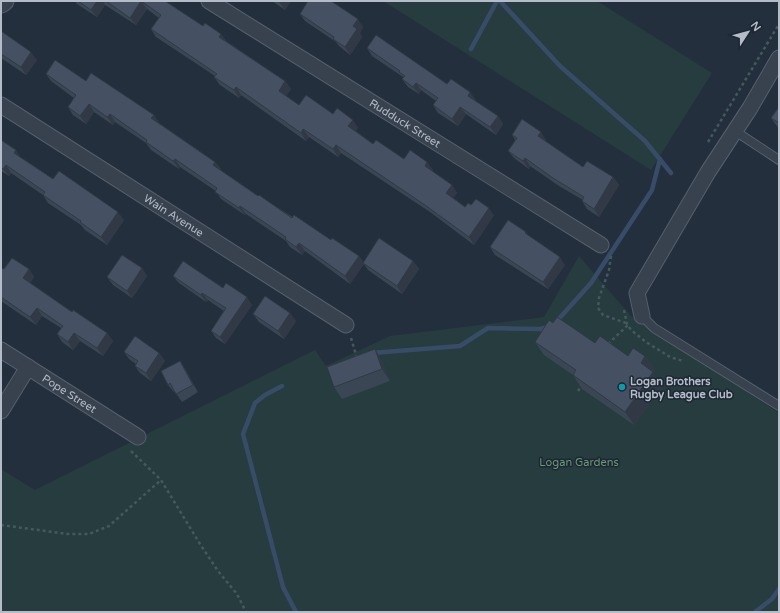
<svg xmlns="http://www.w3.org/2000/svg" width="780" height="613" viewBox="0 0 780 613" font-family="'Varela Round',sans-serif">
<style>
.green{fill:#263c3f}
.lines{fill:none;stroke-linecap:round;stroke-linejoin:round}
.stream{stroke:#394c67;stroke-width:4.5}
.service-casing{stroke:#565f6c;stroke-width:10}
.minor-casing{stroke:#565f6c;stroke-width:17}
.tertiary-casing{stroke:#565f6c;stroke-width:21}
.path{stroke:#44595c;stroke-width:2.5;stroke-dasharray:3 3;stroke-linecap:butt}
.service{stroke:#38414e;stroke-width:8}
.minor{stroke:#38414e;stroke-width:15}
.tertiary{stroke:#38414e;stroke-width:19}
.wall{fill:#3b4654}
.shaded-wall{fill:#303945}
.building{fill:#455162;stroke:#303945}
.culture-dot{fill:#0f9aa8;stroke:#1d2633;stroke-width:1.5}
.labels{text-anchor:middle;stroke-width:3;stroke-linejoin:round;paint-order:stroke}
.street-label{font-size:11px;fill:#b4bcc9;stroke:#1d2633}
.poi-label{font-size:11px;font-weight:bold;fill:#b4bcc9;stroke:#1d2633;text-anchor:start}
.park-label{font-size:11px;fill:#6b9a76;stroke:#1d2633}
</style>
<rect width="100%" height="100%" fill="#242f3e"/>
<g class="green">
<polygon points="383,1 597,1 712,73 651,170"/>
<polygon points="579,256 631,316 779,413 779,612 1,612 1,469 35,490 315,350 326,366 390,336 544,317"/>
</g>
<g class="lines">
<g class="stream">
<polyline points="500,1 560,66 645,141 671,173"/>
<polyline points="471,49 497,1"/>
<polyline points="556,322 591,283 652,190 660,159"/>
<polyline points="372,353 460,346 488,328 540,329 549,327"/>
<polyline points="282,386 265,395 255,403 243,434 283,587 296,612"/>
<polyline points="755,612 772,599 779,589"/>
</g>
<defs>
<g id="service">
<polyline points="735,131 779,160"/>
<polyline points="642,316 654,328 779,406"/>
</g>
<g id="minor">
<path id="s1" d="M 209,1 L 601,245"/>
<path id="s2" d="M 1,105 L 346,325"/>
<polyline points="642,316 637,293 708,172 750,108 779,58"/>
<path id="s3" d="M 1,350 L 138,437"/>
<polyline points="1,411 28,367"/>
</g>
<polyline id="tertiary" points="1,3 4,1"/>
</defs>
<use href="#service" class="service-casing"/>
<use href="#minor" class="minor-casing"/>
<use href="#tertiary" class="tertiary-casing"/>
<g class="path">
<polyline points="708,142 779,24"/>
<polyline points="611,256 609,270 599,298 598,308 603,315 626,323"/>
<polyline points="624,310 627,324 631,330 646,342 670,357 683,361"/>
<polyline points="351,338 357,358"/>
<polyline points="608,344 628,325"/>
<polyline points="578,391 582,385"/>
<polyline points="131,451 161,480 200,544 218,571 237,594 246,612"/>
<polyline points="1,525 68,534 89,534 109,526 161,480"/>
</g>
<use href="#service" class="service"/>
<use href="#minor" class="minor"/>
<use href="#tertiary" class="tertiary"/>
</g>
<g class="wall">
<polygon points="75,1 165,1 203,26 221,34 226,41 285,81 291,89 286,96 299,105 333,114 358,127 356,131 373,144 404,159 433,170 432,171 452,185 457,193 453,198 465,207 471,205 494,215 474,245 430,212 341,153 338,157 309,137 306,141 241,95 239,98 220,85 214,77 215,76 156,37 151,29 159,18 147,9 136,25 105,5 97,17 77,4"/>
<polygon points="272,1 291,1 285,10"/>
<polygon points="300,14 363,27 360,33 362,37 350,55 339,46 336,42 305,21"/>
<polygon points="1,31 37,60 26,75 1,58"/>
<polygon points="367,48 447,84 476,100 475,101 498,116 503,124 496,135 466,114 458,126 438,113 433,105 436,101 421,90 419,94 408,87 402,79 403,78 403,77 372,56"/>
<polygon points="46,74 86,81 154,115 159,123 215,162 221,169 220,170 258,196 331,240 359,256 363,262 413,261 419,269 402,294 368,270 364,264 350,284 305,251 302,255 290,247 286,241 246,214 245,215 221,199 216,191 180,167 179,169 151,150 146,143 115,122 113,125 94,112 86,124 73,115 68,107 74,98 51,81"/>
<polygon points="779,107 779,129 771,118"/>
<polygon points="512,135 546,140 545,141 583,167 613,177 619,185 599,217 587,209 582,201 583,200 559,186 530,166 529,169 514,158 508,151 515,140"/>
<polygon points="1,140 21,158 53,179 124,220 107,245 85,230 81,225 48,203 43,195 11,173 9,176 1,171"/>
<polygon points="526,232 528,236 565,265 548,289 495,255 490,247"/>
<polygon points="1,268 4,269 29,269 34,277 30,283 72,312 107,333 113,341 103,356 80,341 73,350 62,342 57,334 61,328 42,316 36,325 1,301"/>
<polygon points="142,268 147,276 132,298 113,285 107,277"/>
<polygon points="173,276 223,288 252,305 225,344 216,338 211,331 224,311 208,300 206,302 179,283"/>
<polygon points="253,314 296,321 284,339 259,322"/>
<polygon points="553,323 595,343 628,356 645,356 655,370 653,373 662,386 634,425 582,389 573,375 544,355 535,342"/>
<polygon points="375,349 382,361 390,381 342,399 334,387"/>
<polygon points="124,352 159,353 165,361 151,381 140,373 135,366 136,364 129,359"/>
<polygon points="180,361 185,369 198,392 182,402 175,392 174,392 168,385"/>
</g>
<g class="shaded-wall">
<polygon points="97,1 103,1 105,5 97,17 91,10"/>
<polygon points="141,1 147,9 136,25 130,18"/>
<polygon points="280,1 291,1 285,10 279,2"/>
<polygon points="358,19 363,27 360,33 362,37 350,55 345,47 353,26"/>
<polygon points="221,34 226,42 219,37"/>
<polygon points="31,52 37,60 26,75 21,67"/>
<polygon points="285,81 291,89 284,99 279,91"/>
<polygon points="416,83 421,90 419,94 413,87"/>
<polygon points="236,87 241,95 239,98 234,90"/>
<polygon points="470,92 476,100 473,104 468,96"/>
<polygon points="89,104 94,112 86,124 80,116"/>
<polygon points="460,107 466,114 458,126 452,119"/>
<polygon points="110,114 115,122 113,125 107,117"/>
<polygon points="154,115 159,123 157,126 151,118"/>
<polygon points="498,116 503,124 496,135 490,127"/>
<polygon points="353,120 358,127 354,134 348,126"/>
<polygon points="303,129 309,137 306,141 301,133"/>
<polygon points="541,132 546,140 543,144 538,136"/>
<polygon points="336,145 341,153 338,157 333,149"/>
<polygon points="16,150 21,158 14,153"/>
<polygon points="525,158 530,166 529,169 523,161"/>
<polygon points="175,159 180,167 179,169 173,161"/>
<polygon points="215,162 221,169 219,173 213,165"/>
<polygon points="427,162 433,170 430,174 425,166"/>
<polygon points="6,165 11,173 9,176 3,169"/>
<polygon points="613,177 619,185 599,217 594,209"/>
<polygon points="452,185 457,193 451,201 446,193"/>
<polygon points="240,206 246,214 245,215 239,208"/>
<polygon points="489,208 494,215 474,245 469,237"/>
<polygon points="118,212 124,220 107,245 101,237"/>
<polygon points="299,243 305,251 302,255 296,247"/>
<polygon points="359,256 364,263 363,263 364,264 350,284 345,276"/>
<polygon points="560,257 565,265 548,289 543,282"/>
<polygon points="413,261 419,269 402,294 397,286"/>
<polygon points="142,268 147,276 132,298 127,291"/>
<polygon points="29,269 34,277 28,286 23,278"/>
<polygon points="202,293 208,300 206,302 201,295"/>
<polygon points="247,297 252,305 225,344 220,337"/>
<polygon points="37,308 42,316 36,325 30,317"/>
<polygon points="290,313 296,321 284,339 278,331"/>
<polygon points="74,333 80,341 73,350 68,342"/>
<polygon points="107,333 113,341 103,356 97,348"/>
<polygon points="375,349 382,361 390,381 382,369"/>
<polygon points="159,353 165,361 151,381 146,373"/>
<polygon points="645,356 655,370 653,373 662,386 634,425 625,412 641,363"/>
<polygon points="180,361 185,369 198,392 193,385"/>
</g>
<g class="building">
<polygon points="78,1 97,1 91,10"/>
<polygon points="106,1 165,1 203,26 205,23 221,34 219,37 285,81 279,91 299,105 306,95 333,114 337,108 353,120 348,126 373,144 376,140 404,159 410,150 427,162 425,166 452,185 446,193 465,207 468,203 471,205 476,199 489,208 469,237 425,205 336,145 333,149 303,129 301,133 236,87 234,90 214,77 217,74 151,29 161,15 141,1 130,18"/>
<polygon points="308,1 331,1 358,19 353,26 357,29 345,47 333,39 334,37 300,14"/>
<polygon points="1,31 31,52 21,67 1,54"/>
<polygon points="376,35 447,84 451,79 470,92 468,96 498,116 490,127 460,107 452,119 433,105 438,98 416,83 413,87 402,79 405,76 399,72 400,71 367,48"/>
<polygon points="55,60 86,81 91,73 154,115 151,118 215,162 213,165 258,196 259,195 292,218 294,215 331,240 332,238 359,256 345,276 299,243 296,247 285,239 286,237 240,206 239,208 215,192 217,188 175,159 173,161 146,142 147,140 110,114 107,117 89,104 80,116 68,107 76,95 46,74"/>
<polygon points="779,107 779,123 771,118"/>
<polygon points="522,119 541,132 538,136 583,167 587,161 613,177 594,209 582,201 584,197 553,178 525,158 523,161 508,151 517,138 512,135"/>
<polygon points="1,140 16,150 14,153 53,179 59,171 118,212 101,237 80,222 81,221 43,195 45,192 6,165 3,169 1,167"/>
<polygon points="508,220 526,232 525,233 560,257 543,282 490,247"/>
<polygon points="379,238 413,261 397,286 363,263"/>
<polygon points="122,255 142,268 127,291 107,277"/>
<polygon points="12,258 29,269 23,278 72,312 73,310 107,333 97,348 74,333 68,342 57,334 63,326 37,308 30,317 1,297 1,268 4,269"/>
<polygon points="183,261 223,288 226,283 247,297 220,337 211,331 226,308 202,293 201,295 173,276"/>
<polygon points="265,296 290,313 278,331 253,314"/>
<polygon points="557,317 595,343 600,336 628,356 633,348 645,356 641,363 653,372 625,412 573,375 576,370 535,342 549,320 553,323"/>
<polygon points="135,336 159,353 146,373 135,366 138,361 124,352"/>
<polygon points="375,349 382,369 334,387 327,367"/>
<polygon points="180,361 193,385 176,394 170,383 168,385 161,371"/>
</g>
<circle class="culture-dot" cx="622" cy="387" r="4"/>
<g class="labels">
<g class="street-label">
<text dy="4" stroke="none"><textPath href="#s1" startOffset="231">Rudduck Street</textPath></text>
<text dy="4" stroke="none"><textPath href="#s2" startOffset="205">Wain Avenue</textPath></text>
<text dy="4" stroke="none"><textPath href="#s3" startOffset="81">Pope Street</textPath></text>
</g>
<g class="poi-label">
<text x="630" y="385">Logan Brothers<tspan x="630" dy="13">Rugby League Club</tspan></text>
</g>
<g class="park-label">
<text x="579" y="466">Logan Gardens</text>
</g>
</g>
<rect width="780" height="613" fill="none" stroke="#b4bcc9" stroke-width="4"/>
<g transform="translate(748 32) rotate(54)" stroke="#1d2633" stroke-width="3" paint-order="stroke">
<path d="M0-3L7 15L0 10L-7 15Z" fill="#b4bcc9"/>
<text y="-6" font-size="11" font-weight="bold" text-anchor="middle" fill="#b4bcc9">N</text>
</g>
</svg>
